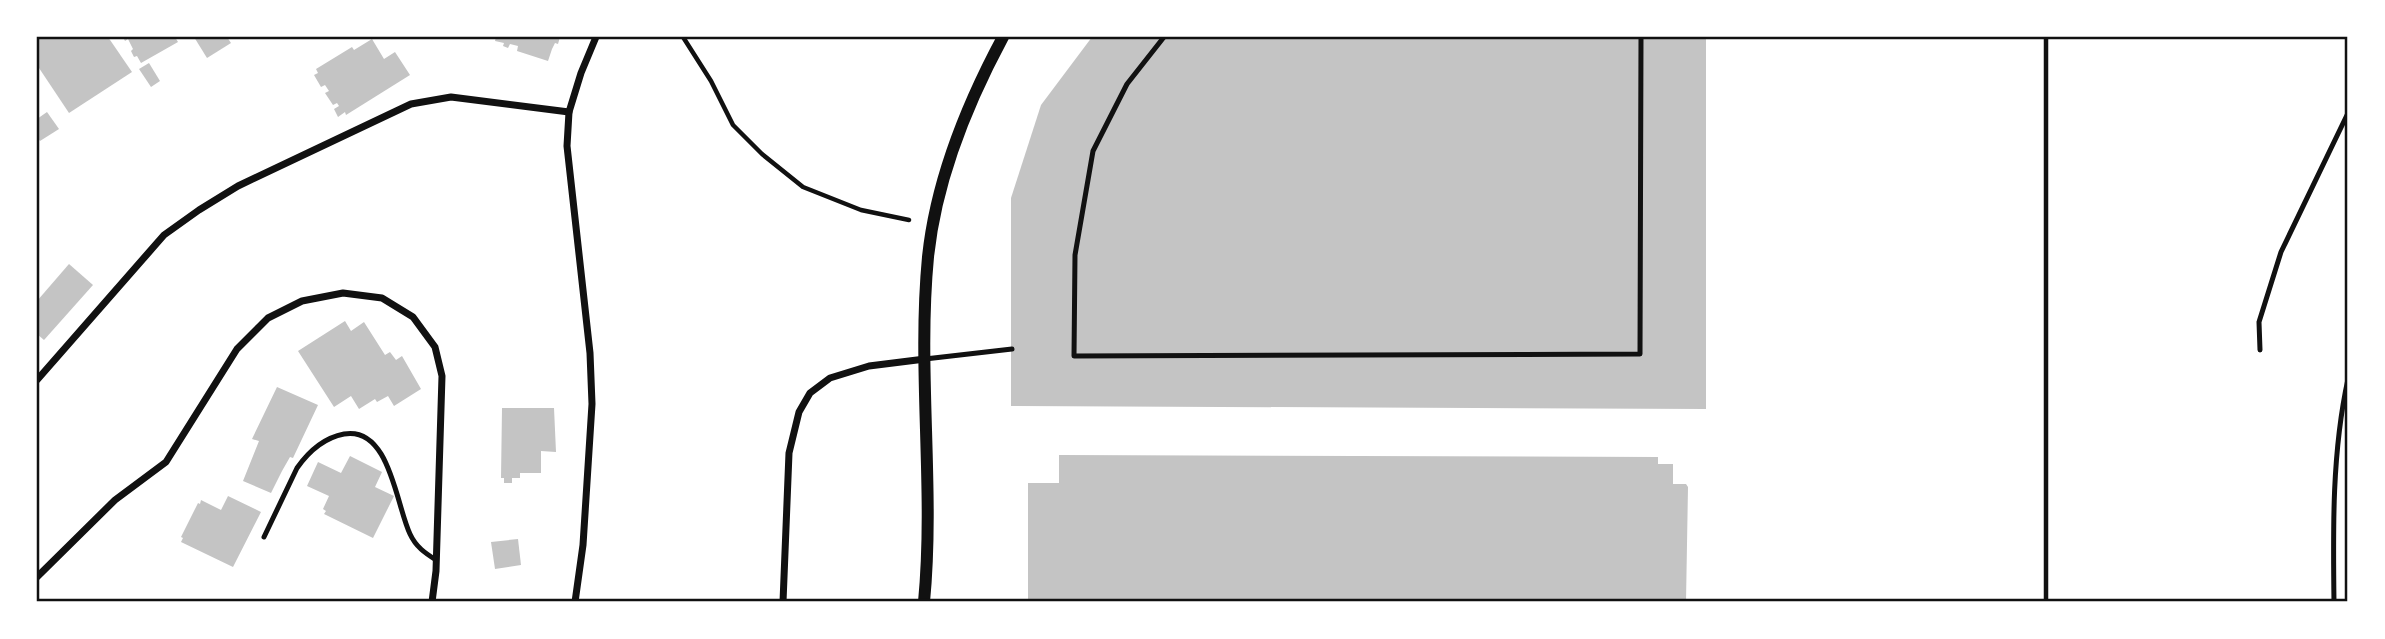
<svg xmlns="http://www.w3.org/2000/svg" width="2385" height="639" viewBox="0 0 2385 639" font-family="'Varela Round',sans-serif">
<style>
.building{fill:#c4c4c4}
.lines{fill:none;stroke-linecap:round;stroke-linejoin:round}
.path{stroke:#111;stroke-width:4.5}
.service{stroke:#111;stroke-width:5}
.minor{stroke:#111;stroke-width:7}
.tertiary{stroke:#111;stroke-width:12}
.neatline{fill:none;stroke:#111;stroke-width:2.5}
</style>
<rect width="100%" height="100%" fill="#fff"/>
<g class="building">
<polygon points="37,37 108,37 132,72 69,113 37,65"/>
<polygon points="123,37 175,37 178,42 141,63 137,56 134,57 131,51 133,49 128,39 125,41"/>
<polygon points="194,37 227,37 231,43 207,58"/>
<polygon points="496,37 560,37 558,44 555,43 552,49 548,61 517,51 518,46 510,44 508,48 503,46 504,43 495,41"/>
<polygon points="1092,37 1706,37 1706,409 1011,406 1011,198 1041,105"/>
<polygon points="372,39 384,59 395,52 410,75 346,115 345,112 338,117 334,109 339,106 337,103 333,105 325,93 329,91 325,85 321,87 314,75 318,73 316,69 352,47 354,50"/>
<polygon points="149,63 160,81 151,87 139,69"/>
<polygon points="47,112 59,129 40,141 37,137 37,119"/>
<polygon points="69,264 93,285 44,340 37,334 37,301"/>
<polygon points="345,321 351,331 364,322 385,355 390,352 396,360 402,356 421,389 394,406 388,396 377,402 375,399 359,409 351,396 334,407 298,351"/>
<polygon points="277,387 318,405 293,458 290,457 282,471 271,493 243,481 259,441 252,439"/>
<polygon points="502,408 554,408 556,452 541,451 541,473 520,473 520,478 512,478 512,483 504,483 504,478 501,478"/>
<polygon points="1059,455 1658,457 1658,464 1673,464 1673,484 1686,484 1688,487 1686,602 1028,602 1028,483 1059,483"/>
<polygon points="350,456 382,472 375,487 394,496 373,538 324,514 326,511 323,509 329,496 307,486 318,462 341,473"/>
<polygon points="228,496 261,512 233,567 181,542 183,538 181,537 198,503 200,504 201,500 221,510"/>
<polygon points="518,539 521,565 495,569 491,542"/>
</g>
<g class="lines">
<g class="path">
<polyline points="683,37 711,81 733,125 762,154 803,187 861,210 909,220"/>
<polyline points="2046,602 2046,37"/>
</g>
<g class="service">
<polyline points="1164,37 1127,84 1093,151 1075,255 1074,356 1640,354 1641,37"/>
<polyline points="2260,350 2259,322 2281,252 2348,113"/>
<polyline points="925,359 1012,349"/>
<path d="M 264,537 L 297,468 C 309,451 323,438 344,434 C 390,426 396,505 410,534 C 416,547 425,553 436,560"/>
<path d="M 2334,602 C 2333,528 2332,452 2348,379"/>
</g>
<g class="minor">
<polyline points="37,380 164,235 199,210 238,186 411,104 451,97 569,112"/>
<polyline points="37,577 115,500 166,462 237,349 268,318 302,301 343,293 382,298 413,317 435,347 442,376 436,571 432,602"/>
<polyline points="575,602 583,545 592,404 590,353 567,146 569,112 581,73 596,37"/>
<polyline points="783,602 789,453 799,412 810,393 830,378 869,366 925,359"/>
</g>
<path class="tertiary" d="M 924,602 C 935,488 917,372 928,257 C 936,180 967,104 1003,37"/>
</g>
<rect width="2385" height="639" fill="none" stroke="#ffffff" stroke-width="77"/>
<rect x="38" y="38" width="2308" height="562" class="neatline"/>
</svg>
